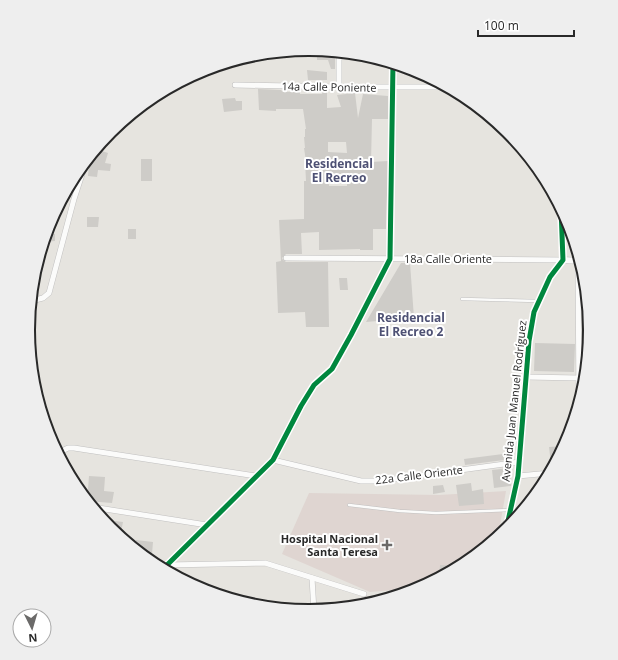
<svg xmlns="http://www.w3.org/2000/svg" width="618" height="660" viewBox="0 0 618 660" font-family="'Open Sans',sans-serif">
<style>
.medical{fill:#dfd5d1}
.building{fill:#ceccc8;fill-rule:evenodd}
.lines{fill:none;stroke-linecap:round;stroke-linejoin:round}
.service-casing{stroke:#c1c0c0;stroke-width:3.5}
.minor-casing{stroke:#c1c0c0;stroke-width:6}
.tertiary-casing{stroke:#c1c0c0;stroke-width:7}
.service{stroke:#fbfbfa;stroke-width:2.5}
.minor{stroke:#fbfbfa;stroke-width:5}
.tertiary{stroke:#fbfbfa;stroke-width:6}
.cycleway-casing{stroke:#fff;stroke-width:8}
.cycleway{stroke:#00873e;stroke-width:5}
.poi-dot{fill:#6b6a69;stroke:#fff;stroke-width:1.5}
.labels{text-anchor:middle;stroke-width:4;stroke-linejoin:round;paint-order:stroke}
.street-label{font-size:11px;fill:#292929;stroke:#fff}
.poi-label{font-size:11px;font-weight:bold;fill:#292929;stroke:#fff;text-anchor:end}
.neighbourhood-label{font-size:12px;font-weight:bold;fill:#4e5174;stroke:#fff}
.rim{fill:none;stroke:#292929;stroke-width:2}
</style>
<rect width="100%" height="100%" fill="#e6e4df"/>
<polygon class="medical" points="506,491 498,537 465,564 419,588 370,592 282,554 309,493 439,495"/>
<g class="building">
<polygon points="317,51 335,52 335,69 331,69 328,60 317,60"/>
<polygon points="307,70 327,72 327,80 308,80"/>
<path d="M 258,89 L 281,90 L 283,92 L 300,92 L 300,94 L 322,94 L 323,91 L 327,91 L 327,108 L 341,107 L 337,95 L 355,93 L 358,118 L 363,94 L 388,96 L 388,119 L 372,119 L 371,162 L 388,161 L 386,229 L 373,229 L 373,250 L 360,250 L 360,249 L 319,250 L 319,232 L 301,233 L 302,254 L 286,254 L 282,258 L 283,260 L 286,262 L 328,262 L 329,327 L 306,327 L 305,312 L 278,313 L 276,262 L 281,261 L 279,220 L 304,219 L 304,181 L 306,181 L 305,161 L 306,161 L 304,148 L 305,148 L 304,137 L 305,137 L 305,129 L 306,129 L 303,109 L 276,109 L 276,111 L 259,110 ZM 328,142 L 346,142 L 347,153 L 328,152 ZM 328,174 L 347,174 L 347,186 L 329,186 Z"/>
<polygon points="235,98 236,101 242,101 242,110 224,112 222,99"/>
<polygon points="96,149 108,153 105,163 111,164 110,171 98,170 97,177 88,176 89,165"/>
<rect x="141" y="159" width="11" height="22"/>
<polygon points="87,217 99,217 98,227 87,227"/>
<polygon points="49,222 51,234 55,234 55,241 44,242"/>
<rect x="128" y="229" width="8" height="10"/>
<polygon points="401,263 410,263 414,318 366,322"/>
<polygon points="339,278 347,278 348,290 340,290"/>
<polygon points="535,343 575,344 574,372 534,371"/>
<polygon points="564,446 555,464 551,464 549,447"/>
<polygon points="503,454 504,460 465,465 464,459"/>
<polygon points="510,468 511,486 494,488 492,470"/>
<polygon points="89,476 105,477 104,491 114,492 112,503 87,501"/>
<polygon points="538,478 547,479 537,493"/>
<polygon points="471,483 472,491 483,489 484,504 459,506 456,485"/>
<polygon points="443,485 445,492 433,494 433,486"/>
<polygon points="115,521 123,522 120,537 115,533 116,529 114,528"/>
<polygon points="136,540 153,542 152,554 140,553 128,543 135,544"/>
<polygon points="440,565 460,566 439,578"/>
</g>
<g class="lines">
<defs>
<g id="service">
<polyline points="462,299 538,301"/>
<polyline points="349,505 400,511 436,513 510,510"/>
</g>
<g id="minor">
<polyline points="339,52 339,87"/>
<polyline points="235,85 339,87 448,87"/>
<polyline points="286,258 563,260"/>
<polyline points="578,261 579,404"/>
<polyline points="31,301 43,298 49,293 74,199 87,159"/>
<polyline points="526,377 579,378"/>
<polyline points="58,453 68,448 74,448 256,476"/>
<polyline points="273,460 361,481 380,481 519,462"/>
<polyline points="518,476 550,473"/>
<polyline points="92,507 207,525"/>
<polyline points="167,565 265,563 364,594"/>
<polyline points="163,569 273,460 301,406 314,385 332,369 351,335 390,259 393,63"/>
<polyline points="312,578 314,611"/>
</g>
<g id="tertiary">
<polyline points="563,260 580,261"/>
<polyline points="506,530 518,476 529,341 534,312 550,277 563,260 561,209"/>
</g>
</defs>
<use href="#service" class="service-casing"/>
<use href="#minor" class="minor-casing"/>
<use href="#tertiary" class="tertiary-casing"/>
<use href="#service" class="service"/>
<use href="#minor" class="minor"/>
<use href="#tertiary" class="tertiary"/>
<defs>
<g id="cycleway">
<polyline points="506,530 518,476 529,341 534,312 550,277 563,260 561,209"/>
<polyline points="163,569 273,460 301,406 314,385 332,369 351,335 390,259 393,63"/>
</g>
</defs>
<use href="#cycleway" class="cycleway-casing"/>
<use href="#cycleway" class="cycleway"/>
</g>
<path class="poi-dot" d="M385 539h4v4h4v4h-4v4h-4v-4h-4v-4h4z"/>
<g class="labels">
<g class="street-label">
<text transform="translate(329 87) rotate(1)" y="4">14a Calle Poniente</text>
<text x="448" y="263">18a Calle Oriente</text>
<text transform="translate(514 401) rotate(-84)" y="4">Avenida Juan Manuel Rodríguez</text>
<text transform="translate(419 475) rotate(-7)" y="4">22a Calle Oriente</text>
</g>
<g class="poi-label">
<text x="378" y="543">Hospital Nacional<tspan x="378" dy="13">Santa Teresa</tspan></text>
</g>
<g class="neighbourhood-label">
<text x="339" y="168">Residencial<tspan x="339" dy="14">El Recreo</tspan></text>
<text x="411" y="322">Residencial<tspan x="411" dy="14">El Recreo 2</tspan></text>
</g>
</g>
<path d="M0 0H618V660H0ZM35 330a274 274 0 1 1 548 0a274 274 0 1 1-548 0Z" fill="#eee" fill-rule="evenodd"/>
<path class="rim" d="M35 330a274 274 0 1 1 548 0a274 274 0 1 1-548 0Z"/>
<g transform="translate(32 628) rotate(175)"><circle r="19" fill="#ffffff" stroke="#a9a9a9"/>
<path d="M0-3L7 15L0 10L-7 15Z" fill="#6b6a69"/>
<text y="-6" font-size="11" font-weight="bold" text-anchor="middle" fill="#292929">N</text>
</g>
<path d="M478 30v6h96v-6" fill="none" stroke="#292929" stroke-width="2"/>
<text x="484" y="30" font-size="12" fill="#292929" stroke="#ffffff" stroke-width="3" paint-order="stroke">100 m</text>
</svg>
